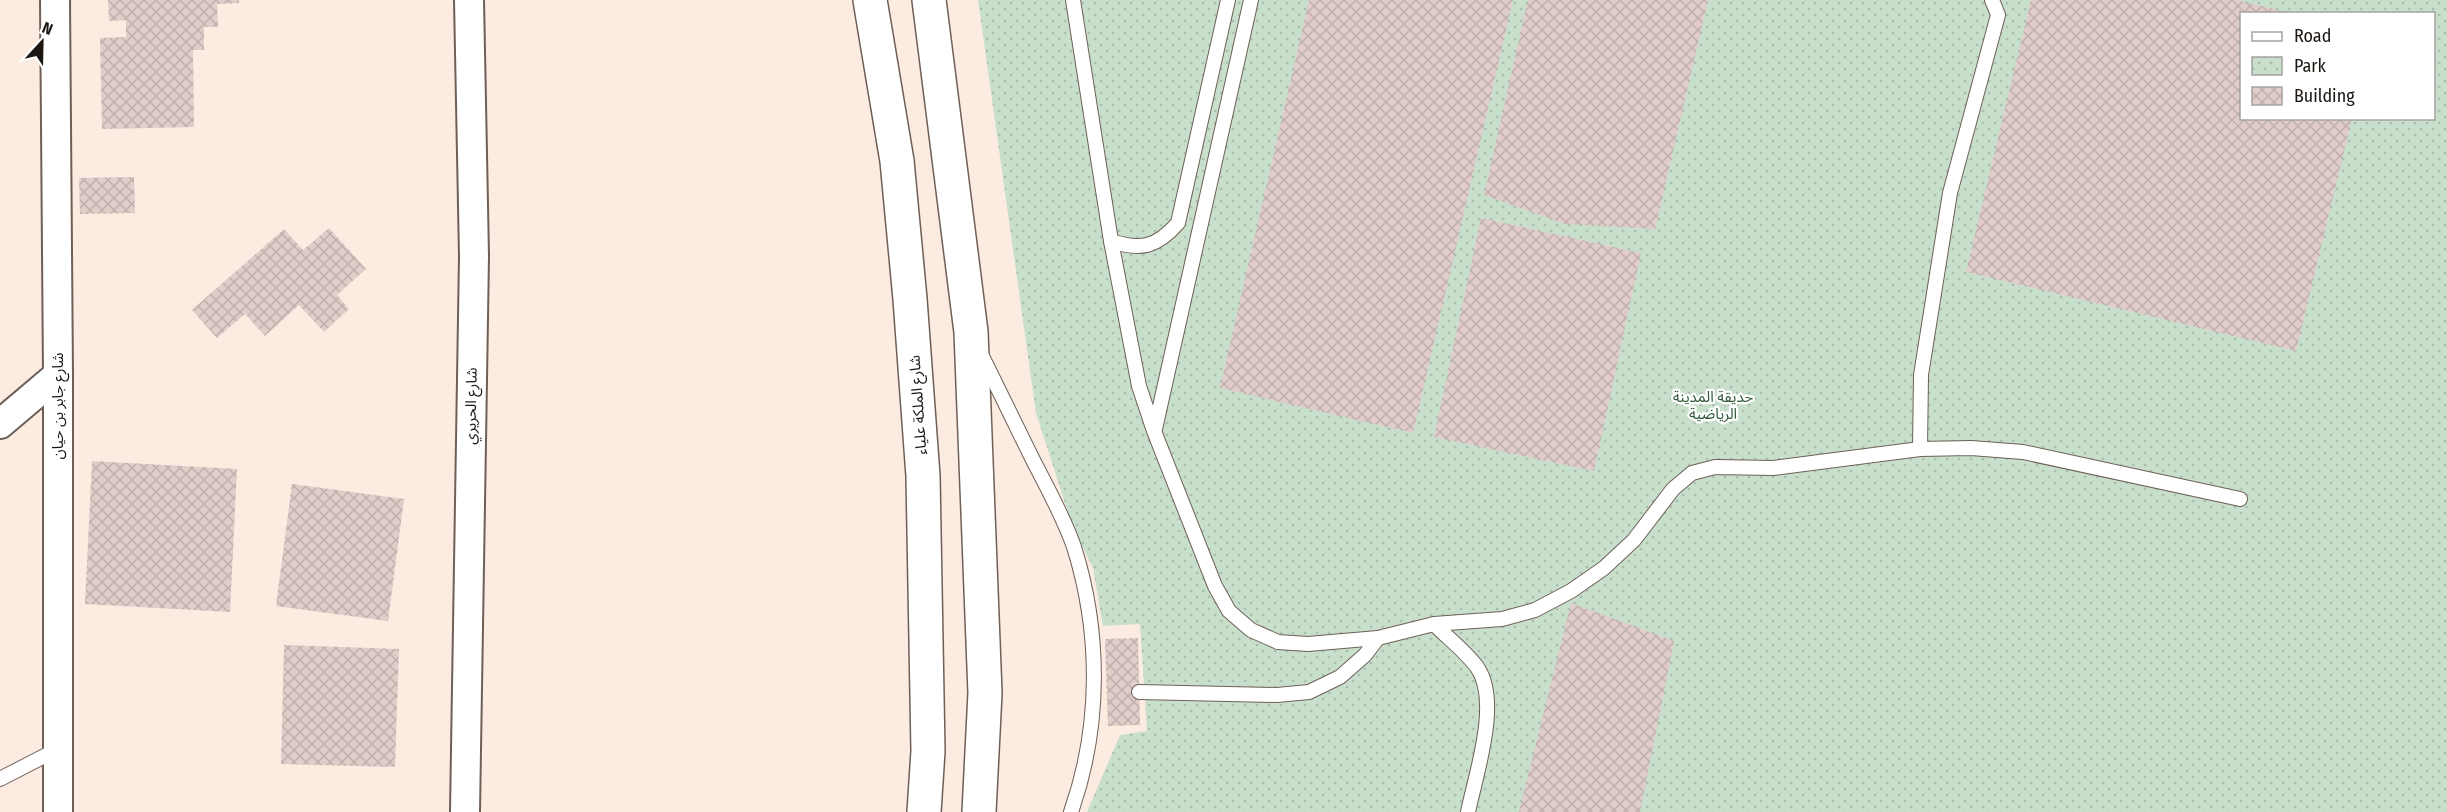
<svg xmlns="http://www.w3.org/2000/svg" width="2447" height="812" viewBox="0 0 2447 812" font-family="'Fira Sans Condensed','Noto Sans Arabic',sans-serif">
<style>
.park{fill:url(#park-dots);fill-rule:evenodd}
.building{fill:url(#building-cross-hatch)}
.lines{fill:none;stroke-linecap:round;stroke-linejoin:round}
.lane-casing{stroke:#6e6057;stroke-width:16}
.street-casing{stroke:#6e6057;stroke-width:32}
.primary-casing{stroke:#6e6057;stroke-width:36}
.lane{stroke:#fff;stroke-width:14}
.street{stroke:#fff;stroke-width:28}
.primary{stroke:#fff;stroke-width:33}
.labels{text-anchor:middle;stroke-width:4.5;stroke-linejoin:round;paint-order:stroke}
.park-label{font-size:15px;fill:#2d5838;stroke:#fff}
.street-label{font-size:15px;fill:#1b1612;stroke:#fff}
</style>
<defs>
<pattern id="park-dots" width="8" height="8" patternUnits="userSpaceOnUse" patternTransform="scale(1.5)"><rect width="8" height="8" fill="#c8dfcc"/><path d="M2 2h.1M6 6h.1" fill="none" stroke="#abbfae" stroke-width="1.8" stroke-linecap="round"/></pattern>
<pattern id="building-cross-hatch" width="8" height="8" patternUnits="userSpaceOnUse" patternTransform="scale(1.5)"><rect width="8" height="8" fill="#e0cdc9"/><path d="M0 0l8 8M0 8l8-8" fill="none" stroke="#c0afac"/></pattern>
</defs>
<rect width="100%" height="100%" fill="#fbebe0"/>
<path class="park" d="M 978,0 L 2447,0 L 2447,812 L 1087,812 L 1120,735 L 1147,731 L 1140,624 L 1103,626 L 1093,568 L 1072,525 L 1036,413 ZM 2242,14 L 2434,14 L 2434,118 L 2242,118 Z"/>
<g class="building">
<polygon points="108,0 239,0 239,3 217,4 218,27 204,27 204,50 193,50 194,127 102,129 100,38 126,37 126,20 109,21"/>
<polygon points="1309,0 1513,0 1413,433 1220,388"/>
<polygon points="1528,0 1708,0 1655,229 1565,224 1484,195"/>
<polygon points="2031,0 2237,0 2290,13 2242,14 2242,118 2352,118 2296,351 1966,272"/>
<polygon points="134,177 135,213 80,214 79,178"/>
<polygon points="1481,218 1641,253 1594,471 1434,437"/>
<polygon points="329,228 366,269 337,295 349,309 324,332 299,305 265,336 245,314 217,338 192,310 284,229 303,250"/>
<polygon points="92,461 237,469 230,612 85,604"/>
<polygon points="292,484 404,499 388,621 276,606"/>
<polygon points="1571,603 1674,641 1640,812 1519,812"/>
<polygon points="1138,638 1140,725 1108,726 1105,639"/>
<polygon points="284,645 399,649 395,767 281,764"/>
</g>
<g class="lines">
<defs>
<g id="lane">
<polyline points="1073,0 1111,241 1139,386 1154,431 1215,586 1229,611 1251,630 1278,642 1308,644 1378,638 1434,624 1502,619 1535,610 1571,591 1604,568 1634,540 1673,489 1692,473 1715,467 1773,468 1920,449 1971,448 2023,452 2240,499"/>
<path d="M 1111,241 C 1141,251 1157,247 1178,223 L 1228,0"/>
<path d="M 981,354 C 998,388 1014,422 1031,456 C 1046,486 1063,515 1074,547 C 1101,633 1101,727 1071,812"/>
<polyline points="1155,429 1251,0"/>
<polyline points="1920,449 1921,375 1950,193 1998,15 1992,0"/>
<path d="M 1434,624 C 1448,638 1465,651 1477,667 C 1501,701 1476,773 1468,812"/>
<polyline points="1139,692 1277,695 1309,692 1340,677 1365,655 1378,638"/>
<polyline points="0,779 58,749"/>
</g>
<g id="street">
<polyline points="55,0 58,375 58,812"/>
<polyline points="0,424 58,375"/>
<polyline points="465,812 474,256 469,0"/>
</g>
<g id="primary">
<polyline points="870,0 897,161 910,299 923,476 928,751 924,812"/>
<polyline points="929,0 971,332 985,693 979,812"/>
</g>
</defs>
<use href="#lane" class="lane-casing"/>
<use href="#street" class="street-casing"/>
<use href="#primary" class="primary-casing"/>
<use href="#lane" class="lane"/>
<use href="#street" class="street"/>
<use href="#primary" class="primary"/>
</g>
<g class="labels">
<g class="park-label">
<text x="1713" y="402">حديقة المدينة<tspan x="1713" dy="17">الرياضية</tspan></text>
</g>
<g class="street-label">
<text transform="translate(918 405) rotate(-94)" y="5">شارع الملكة علياء</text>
<text transform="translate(58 406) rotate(-90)" y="5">شارع جابر بن حيان</text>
<text transform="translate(471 406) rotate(-89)" y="5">شارع الحريري</text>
</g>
</g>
<rect x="2240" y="12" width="195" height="108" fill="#ffffff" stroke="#a4a2a0" stroke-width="1.5"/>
<rect x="2252" y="32" width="30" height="9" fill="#ffffff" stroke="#a4a2a0" stroke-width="1.5"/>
<text x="2294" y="42" font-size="18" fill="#1b1612">Road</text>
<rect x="2252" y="57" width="30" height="18" fill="url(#park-dots)" stroke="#a4a2a0" stroke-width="1.5"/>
<text x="2294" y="72" font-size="18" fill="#1b1612">Park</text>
<rect x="2252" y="87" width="30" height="18" fill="url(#building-cross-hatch)" stroke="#a4a2a0" stroke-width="1.5"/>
<text x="2294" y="102" font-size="18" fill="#1b1612">Building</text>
<g transform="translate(42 42) rotate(22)" stroke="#ffffff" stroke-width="4.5" paint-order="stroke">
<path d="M0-4.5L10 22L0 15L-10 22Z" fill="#1b1612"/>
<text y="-9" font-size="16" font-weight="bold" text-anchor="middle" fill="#1b1612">N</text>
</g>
</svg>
